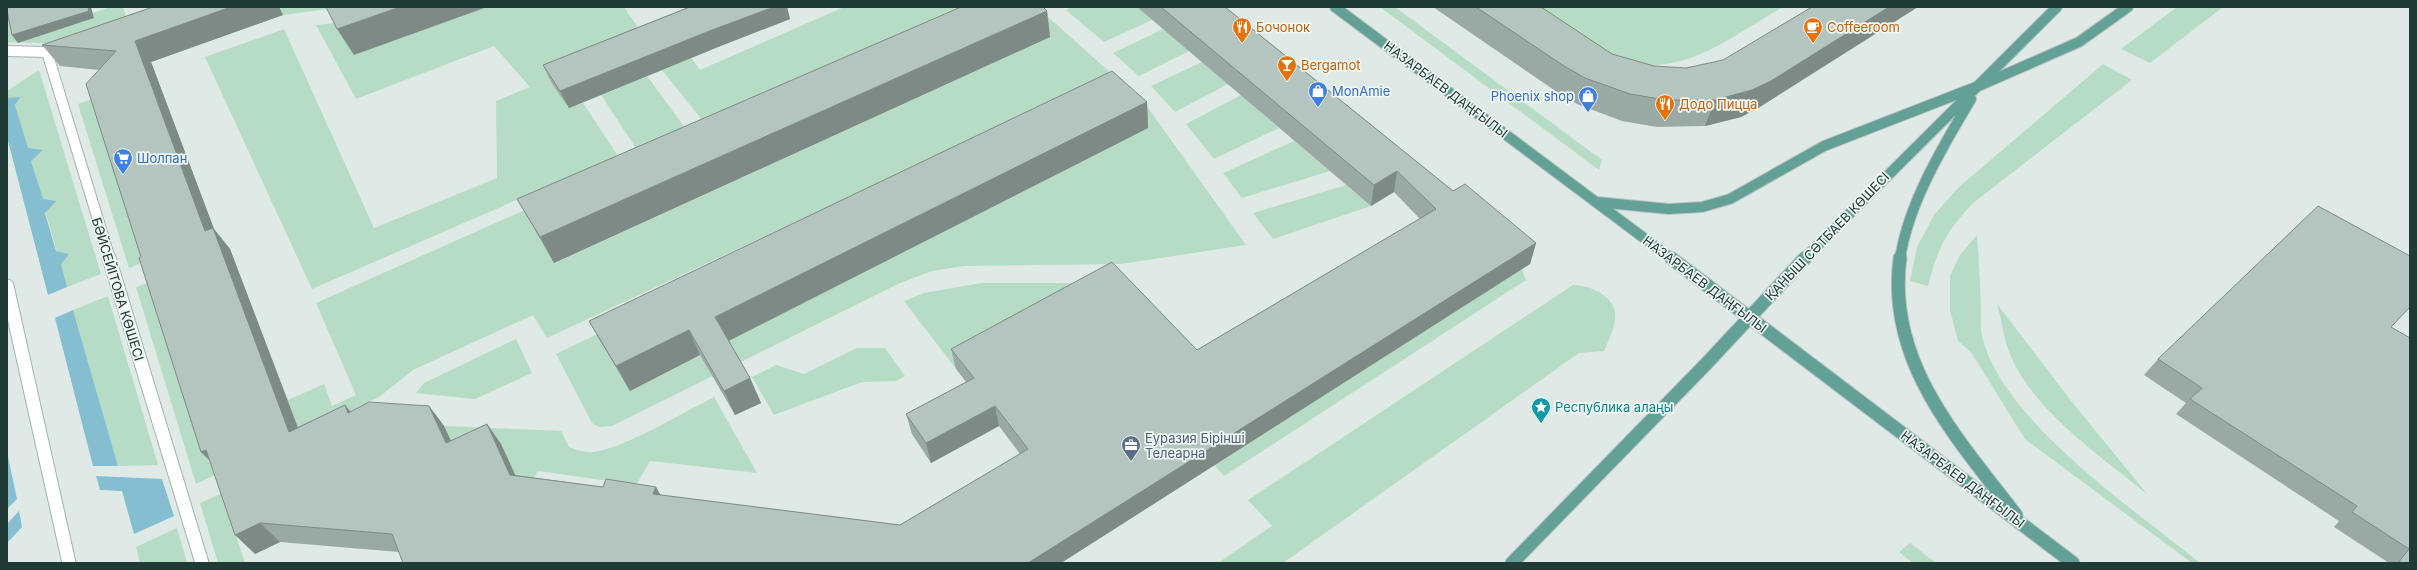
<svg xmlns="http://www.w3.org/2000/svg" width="2417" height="570" viewBox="0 0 2417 570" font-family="Inter,sans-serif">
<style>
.green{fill:#b7dcc5}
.water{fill:#85bed1}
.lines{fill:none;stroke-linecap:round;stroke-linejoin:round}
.minor-far1-casing{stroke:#a2b2ae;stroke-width:12}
.minor-casing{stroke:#a2b2ae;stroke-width:15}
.major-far1-casing{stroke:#bcc4c3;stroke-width:12}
.major-casing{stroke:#bcc4c3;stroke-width:15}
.minor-far1{stroke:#fff;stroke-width:10}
.minor{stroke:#fff;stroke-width:13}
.major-far1{stroke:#63a197;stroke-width:10}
.major{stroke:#63a197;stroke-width:13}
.wall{fill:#9ba9a5}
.shaded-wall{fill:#7e8a86}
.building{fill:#b4c5c0;stroke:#7e8a86}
.labels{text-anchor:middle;stroke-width:3.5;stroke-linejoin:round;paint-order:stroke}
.food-label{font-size:13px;fill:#c56008;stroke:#eff7f4;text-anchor:start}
.street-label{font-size:13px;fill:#203a36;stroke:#eff7f4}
.shop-label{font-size:13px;fill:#366cbe;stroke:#eff7f4;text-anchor:start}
.culture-label{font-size:13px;fill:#0d838f;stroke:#eff7f4;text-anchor:start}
.service-label{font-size:13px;fill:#4e5e75;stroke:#eff7f4;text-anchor:start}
</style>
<rect width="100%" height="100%" fill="#dfeae6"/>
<g class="green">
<polygon points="7,7 18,42 94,18 93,13 110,7 123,7 127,19 63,44 7,42"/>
<polygon points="279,7 345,7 283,15"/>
<polygon points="487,7 624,7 639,29 664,19 700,70 844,7 960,7 702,120 662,70 677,64 569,108 583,103 618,156 312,289 205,57 284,29 374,228 497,178 496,101 530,87 494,46 356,99 316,25"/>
<polygon points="1037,7 1112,74 547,338 533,315 413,370 379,397 301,435 288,400 324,384 332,406 356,395 316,303 565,192 532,225 555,263 1050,37"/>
<polygon points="1073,7 1137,7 1152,20 1104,42 1066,10"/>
<polygon points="1380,7 1395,7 1602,160 1599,170"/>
<path d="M 1532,7 L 1783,7 C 1722,42 1670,89 1598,51 C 1575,38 1554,21 1532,7 Z"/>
<polygon points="2177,7 2223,7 2150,63 2121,49"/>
<polygon points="1163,29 1189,51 1139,76 1113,53"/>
<polygon points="1202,62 1228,84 1175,112 1151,86"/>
<path d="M 2103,64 L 2132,80 L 1973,203 C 1946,232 1938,247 1928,286 L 1910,281 L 1917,247 L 1934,215 L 1959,187 Z"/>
<polygon points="39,70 101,274 67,287 15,105 21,98 7,98 7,91"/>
<polygon points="647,76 685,128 636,148 601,95"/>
<polygon points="108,93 153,258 129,268 78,104"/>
<polygon points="1241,95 1279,128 1214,159 1186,124"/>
<polygon points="1141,98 1246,245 1121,264 964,266 932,271 898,284 612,426 599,427 592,423 556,354 639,314 603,346 630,391 1148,128"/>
<polygon points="1294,141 1330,171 1242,198 1223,173"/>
<polygon points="1346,185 1371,206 1273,239 1253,213"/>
<path d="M 1977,235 C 1979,259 1980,283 1981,307 C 1981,318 1980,330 1983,340 C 2005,422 2135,510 2200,563 L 2192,563 L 2025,439 L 1971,352 L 1958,341 L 1950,310 L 1950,276 L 1960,255 Z"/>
<polygon points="1519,263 1526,280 1224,476 1209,459"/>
<polygon points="158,279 221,472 196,484 136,287"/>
<polygon points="981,283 1113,283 956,369 904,301 924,293"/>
<path d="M 1573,285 C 1592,285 1619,298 1615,321 C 1613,331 1608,342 1604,351 L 1579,353 L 1283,563 L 1218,563 L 1272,526 L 1248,500 Z"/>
<polygon points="108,296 158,465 118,466 73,310"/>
<path d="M 1997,304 L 2076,407 L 2148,495 C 2102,457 2036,413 2011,357 C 2004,341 2002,321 1997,304 Z"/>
<polygon points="516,339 532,373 475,399 416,393 424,383"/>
<polygon points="857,348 885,348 905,376 896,381 862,382 774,415 752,377 776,365 804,374"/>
<path d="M 714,397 L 757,473 L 650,461 L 636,485 L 538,471 L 524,494 L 455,450 L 444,426 L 561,431 L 569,447 C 579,451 588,454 599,451 C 632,444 682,413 714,397 Z"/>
<polygon points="222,493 245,563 218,563 200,503"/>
<polygon points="177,528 187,563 140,563 136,547"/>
<polygon points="1910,543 1936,563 1913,563 1899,552"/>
</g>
<g class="water">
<polygon points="21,97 15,105 28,148 43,150 31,161 43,199 56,201 45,213 56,251 69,254 61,264 67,287 48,295 7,137 7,98"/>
<polygon points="73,310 118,466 93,466 55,318"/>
<polygon points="7,452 17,499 7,509"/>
<polygon points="96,476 162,479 174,516 134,534 122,491 100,490"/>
<polygon points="19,511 22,527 7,543 7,524"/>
</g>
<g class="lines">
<defs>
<polyline id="minor-far1" points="7,51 47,52 110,259"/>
<g id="minor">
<polyline points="109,258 202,563"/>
<polyline points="7,286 69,563"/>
</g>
<g id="major-far1">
<polyline points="1335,7 1672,259"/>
<polyline points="1597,202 1669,209 1702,207 1730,199 1824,146 1981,85 2079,42 2128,7"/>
<polyline points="1804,259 2057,7"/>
<path d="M 1900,259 C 1908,204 1943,146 1971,99"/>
</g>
<g id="major">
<polyline points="1671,258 2073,563"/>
<path d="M 1900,258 C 1886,362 1957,438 2016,515"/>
<polyline points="1512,563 1707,363 1805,258"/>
</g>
</defs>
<use href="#minor-far1" class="minor-far1-casing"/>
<use href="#minor" class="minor-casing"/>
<use href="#major-far1" class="major-far1-casing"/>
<use href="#major" class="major-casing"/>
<use href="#minor-far1" class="minor-far1"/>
<use href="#minor" class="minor"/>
<use href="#major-far1" class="major-far1"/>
<use href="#major" class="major"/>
</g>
<g class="wall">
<polygon points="153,7 279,7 283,15 151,62 214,229 230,249 298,427 345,405 350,411 429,406 444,426 451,441 487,424 501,444 515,475 661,495 900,525 1020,454 999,426 931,463 912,434 906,414 966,382 956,369 951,349 1197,350 1420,219 1394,192 1371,206 1137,7 1225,7 1453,191 1536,243 1530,264 1061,563 399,552 280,542 255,554 141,257 99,70 60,66 42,45"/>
<polygon points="685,7 787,7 790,19 718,47 569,108 551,82 543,65 686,8"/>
<polygon points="1433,7 1541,7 1612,54 1760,107 1741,117 1705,126 1657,127 1622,121 1577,104 1557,92"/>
<polygon points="1047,11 1050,37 554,263 532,225 517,199"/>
<polygon points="1147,102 1148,128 729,341 750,378 761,403 735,415 700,355 630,391 603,346 589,321"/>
<polygon points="2391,327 2410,563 2389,563 2334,527 2339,521 2176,414 2186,403 2144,375 2158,359"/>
</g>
<g class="shaded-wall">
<polygon points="88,7 91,7 94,18 18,43 12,35"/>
<polygon points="231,7 279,7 283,15 151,62 214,229 230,249 307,452 289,432 205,231 135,41"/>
<polygon points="400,7 487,7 354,55 337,29"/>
<polygon points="774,7 787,7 790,19 718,47 569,108 560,91 712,30"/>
<polygon points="1889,7 1918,7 1760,107 1741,117 1705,126 1715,100"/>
<polygon points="1047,11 1050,37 554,263 540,237"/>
<polygon points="1147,102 1148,128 726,342 715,317"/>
<polygon points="1397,171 1394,192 1371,206 1374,185"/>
<polygon points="1536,243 1530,264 1061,563 1028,563"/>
<polygon points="689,330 700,355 630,391 616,366"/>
<polygon points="750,378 761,403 735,415 724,391"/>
<polygon points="345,405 361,425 348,413"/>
<polygon points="429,406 444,426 461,463 446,443"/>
<polygon points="995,406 999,426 931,463 926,443"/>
<polygon points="487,424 501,444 524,494 510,475"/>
<polygon points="206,450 221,472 201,452"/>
<polygon points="656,487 667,506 653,494"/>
<polygon points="260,523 280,542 255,554 235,535"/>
</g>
<g class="building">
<polygon points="7,7 88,7 89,11 12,35 7,11"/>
<polygon points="153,7 231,7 135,41 205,231 213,228 289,432 345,405 348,413 369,402 429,406 446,443 487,424 510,475 603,487 606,479 656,487 653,494 900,525 1028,449 995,406 926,443 906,414 974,378 951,349 1112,262 1197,350 1436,209 1397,171 1374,185 1161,7 1225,7 1453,191 1465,184 1536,243 1028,563 403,563 392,534 260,523 235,535 206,450 201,452 139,258 141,257 86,84 116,51 42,45"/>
<polygon points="326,7 400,7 337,29"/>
<polygon points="690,7 774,7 712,30 560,91 543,65"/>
<polygon points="961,7 1043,7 1047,11 540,237 517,199"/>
<polygon points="1476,7 1541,7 1612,54 1654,66 1686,68 1723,60 1812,7 1889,7 1771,81 1752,90 1715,100 1666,100 1630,94 1585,78 1564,66"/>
<polygon points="1112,71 1147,102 715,317 750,378 724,391 689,330 616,366 589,321"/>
<polygon points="2318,206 2410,256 2410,307 2391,327 2410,338 2410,563 2398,563 2409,549 2352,512 2357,506 2190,399 2202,388 2158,359"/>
</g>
<defs>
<symbol id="restaurant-pin" viewBox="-11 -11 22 30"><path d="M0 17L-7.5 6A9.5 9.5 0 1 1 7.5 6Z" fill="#e8710a" stroke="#eff7f4"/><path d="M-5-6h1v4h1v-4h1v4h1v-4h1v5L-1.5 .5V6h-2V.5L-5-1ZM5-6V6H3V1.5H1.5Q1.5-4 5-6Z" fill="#fff"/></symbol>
<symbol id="cafe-pin" viewBox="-11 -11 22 30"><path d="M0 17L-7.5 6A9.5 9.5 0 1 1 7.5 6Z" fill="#e8710a" stroke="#eff7f4"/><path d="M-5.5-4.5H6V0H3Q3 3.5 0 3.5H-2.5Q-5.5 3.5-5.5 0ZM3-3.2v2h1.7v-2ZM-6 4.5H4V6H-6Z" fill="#fff"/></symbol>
<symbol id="bar-pin" viewBox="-11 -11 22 30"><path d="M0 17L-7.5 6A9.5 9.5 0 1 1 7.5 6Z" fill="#e8710a" stroke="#eff7f4"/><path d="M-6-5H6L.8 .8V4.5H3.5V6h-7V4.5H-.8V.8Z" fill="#fff"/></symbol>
<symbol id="shop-pin" viewBox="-11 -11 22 30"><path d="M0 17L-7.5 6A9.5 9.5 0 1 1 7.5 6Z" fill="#3f7fe0" stroke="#eff7f4"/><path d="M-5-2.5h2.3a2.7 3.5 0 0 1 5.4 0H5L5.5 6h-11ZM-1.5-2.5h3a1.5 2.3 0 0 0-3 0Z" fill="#fff"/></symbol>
<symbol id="supermarket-pin" viewBox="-11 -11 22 30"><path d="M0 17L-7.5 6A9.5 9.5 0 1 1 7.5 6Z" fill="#3f7fe0" stroke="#eff7f4"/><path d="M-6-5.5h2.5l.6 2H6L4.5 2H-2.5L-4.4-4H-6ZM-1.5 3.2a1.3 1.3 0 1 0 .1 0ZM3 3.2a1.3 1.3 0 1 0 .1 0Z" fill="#fff"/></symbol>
<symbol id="sight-pin" viewBox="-11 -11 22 30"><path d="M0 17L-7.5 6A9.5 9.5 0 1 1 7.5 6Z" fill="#0f9aa8" stroke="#eff7f4"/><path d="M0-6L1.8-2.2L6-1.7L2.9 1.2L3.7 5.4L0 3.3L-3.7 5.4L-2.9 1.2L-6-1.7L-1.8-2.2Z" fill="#fff"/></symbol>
<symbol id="office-pin" viewBox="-11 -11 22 30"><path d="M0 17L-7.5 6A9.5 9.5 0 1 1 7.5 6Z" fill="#5c6f8a" stroke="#eff7f4"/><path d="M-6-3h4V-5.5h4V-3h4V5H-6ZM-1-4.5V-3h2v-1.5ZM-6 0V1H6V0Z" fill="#fff"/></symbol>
</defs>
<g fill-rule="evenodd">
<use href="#restaurant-pin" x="1231" y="16" width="22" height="30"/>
<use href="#cafe-pin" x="1802" y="16" width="22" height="30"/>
<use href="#bar-pin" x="1276" y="54" width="22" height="30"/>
<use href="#shop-pin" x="1307" y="80" width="22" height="30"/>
<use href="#shop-pin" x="1577" y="85" width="22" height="30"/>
<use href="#restaurant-pin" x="1654" y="93" width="22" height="30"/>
<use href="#supermarket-pin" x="112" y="147" width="22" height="30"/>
<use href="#sight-pin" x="1530" y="396" width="22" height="30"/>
<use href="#office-pin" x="1120" y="434" width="22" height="30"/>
</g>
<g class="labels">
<g class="food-label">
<text x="1256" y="32">Бочонок</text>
<text x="1827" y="32">Coffeeroom</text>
<text x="1301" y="70">Bergamot</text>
<text x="1679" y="109">Додо Пицца</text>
</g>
<g class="street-label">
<text transform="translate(1446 89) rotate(37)" y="5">НАЗАРБАЕВ ДАҢҒЫЛЫ</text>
<text transform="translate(1827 236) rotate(-46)" y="5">ҚАНЫШ СӘТБАЕВ КӨШЕСІ</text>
<text transform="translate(1705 284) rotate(37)" y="5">НАЗАРБАЕВ ДАҢҒЫЛЫ</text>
<text transform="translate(118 289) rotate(73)" y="5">БӘЙСЕЙІТОВА КӨШЕСІ</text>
<text transform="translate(1963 479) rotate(37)" y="5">НАЗАРБАЕВ ДАҢҒЫЛЫ</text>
</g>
<g class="shop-label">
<text x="1332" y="96">MonAmie</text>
<text x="1574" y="101" text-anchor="end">Phoenix shop</text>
<text x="137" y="163">Шолпан</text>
</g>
<g class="culture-label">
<text x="1555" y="412">Республика алаңы</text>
</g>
<g class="service-label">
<text x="1145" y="443">Еуразия Бірінші<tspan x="1145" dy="15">Телеарна</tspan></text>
</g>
</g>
<rect width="2417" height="570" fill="none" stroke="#203a36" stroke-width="16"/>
</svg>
